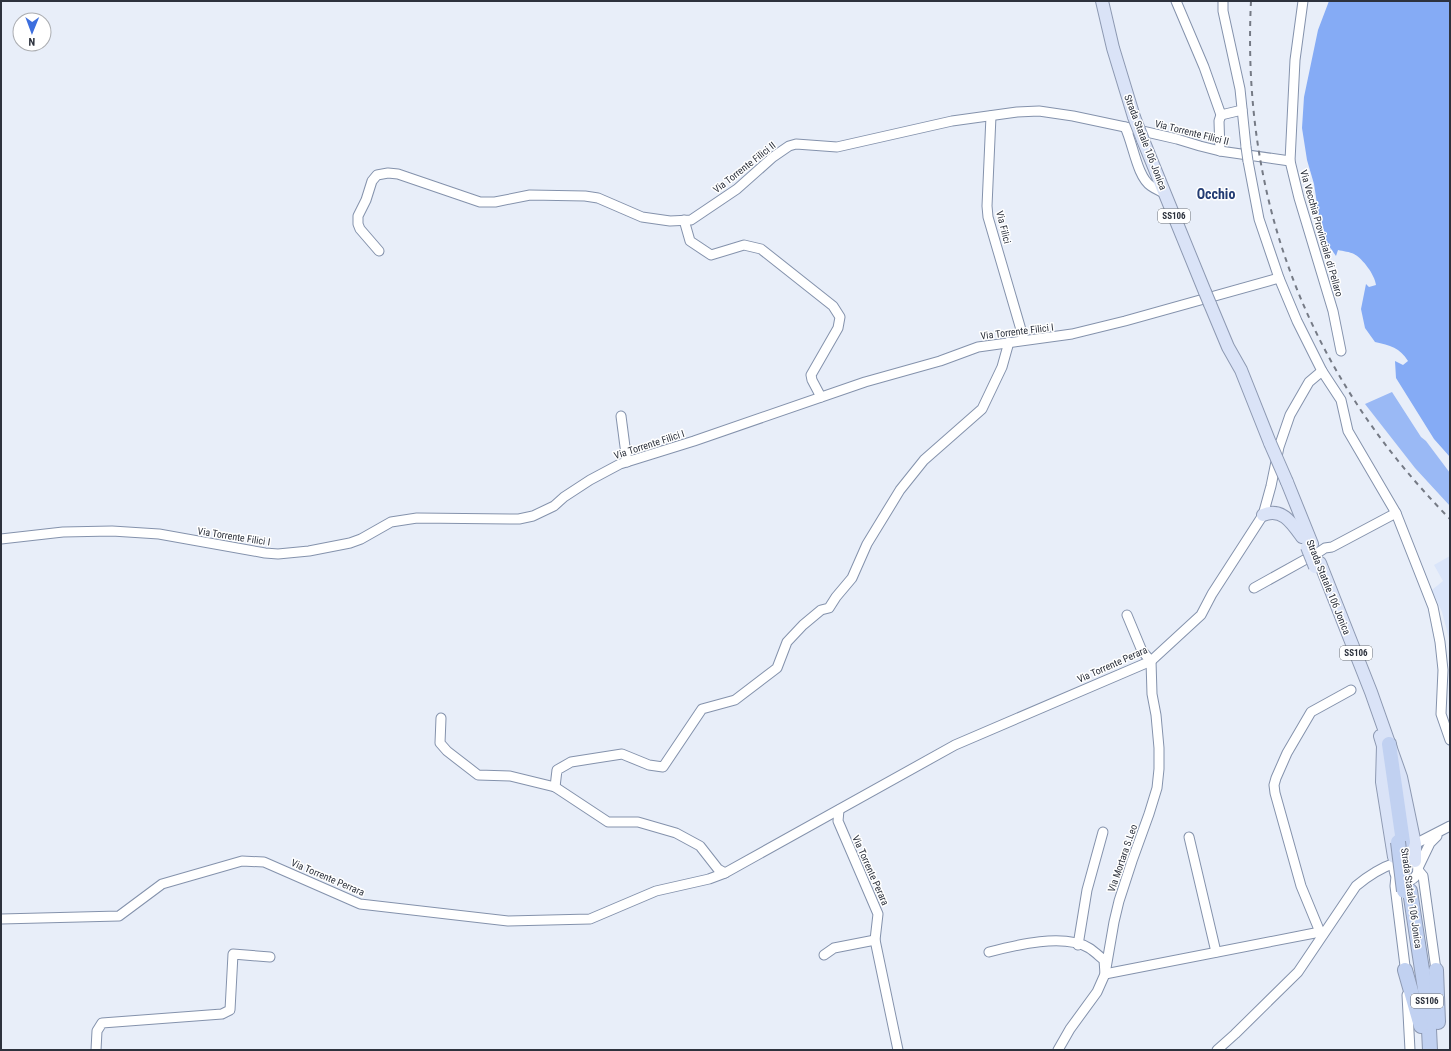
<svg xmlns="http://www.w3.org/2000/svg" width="1451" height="1051" viewBox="0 0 1451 1051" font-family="'Roboto Condensed',sans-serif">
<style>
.built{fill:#dae5fa}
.forest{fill:#9ab9f5}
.water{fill:#85abf5}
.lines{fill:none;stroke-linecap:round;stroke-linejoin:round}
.minor-casing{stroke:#8492ac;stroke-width:11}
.major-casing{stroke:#8d99b2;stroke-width:14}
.highway-casing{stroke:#8d99b2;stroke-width:16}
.minor{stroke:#fff;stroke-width:9}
.major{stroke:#dae3f7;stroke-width:12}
.highway{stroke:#c1d1f1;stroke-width:14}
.rail{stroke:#757a85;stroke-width:2;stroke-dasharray:5 5;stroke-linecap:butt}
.minor-bridge-casing{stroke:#8492ac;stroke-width:11;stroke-linecap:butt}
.major-bridge-casing{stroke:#8d99b2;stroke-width:14;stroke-linecap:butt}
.highway-bridge-casing{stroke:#8d99b2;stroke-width:16;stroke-linecap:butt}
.minor-bridge{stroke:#fff;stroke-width:9}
.major-bridge{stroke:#dae3f7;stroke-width:12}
.highway-bridge{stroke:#c1d1f1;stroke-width:14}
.labels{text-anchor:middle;stroke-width:3;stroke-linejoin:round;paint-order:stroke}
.shield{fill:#fff;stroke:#6c7077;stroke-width:1}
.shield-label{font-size:9px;font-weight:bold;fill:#2d323d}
.street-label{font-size:10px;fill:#2d323d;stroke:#fff}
.district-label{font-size:14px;font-weight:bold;fill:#233c73;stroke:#fff}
</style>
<rect width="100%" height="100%" fill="#e8eef9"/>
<polygon class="built" points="1450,556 1450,642 1442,612 1432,590 1443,581 1434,565"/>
<polygon class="forest" points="1392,392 1421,437 1426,441 1450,473 1450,506 1415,468 1365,404"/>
<path class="water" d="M 1329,1 L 1450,1 L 1450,457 L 1434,439 L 1396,378 L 1395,361 L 1403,365 L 1408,361 C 1400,348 1390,345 1375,342 L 1365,328 L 1361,309 L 1366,284 L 1369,287 L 1376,285 C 1375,275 1363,259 1354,254 C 1350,252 1343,251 1338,250 L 1336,256 L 1322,236 L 1314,184 L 1307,160 L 1302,128 L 1304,97 L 1318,30 Z"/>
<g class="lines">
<defs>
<g id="minor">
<polyline points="1176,1 1204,67 1221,115 1242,110"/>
<polyline points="1223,1 1223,11 1240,89 1246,147"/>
<polyline points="1303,1 1295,60 1290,161 1299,198 1333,311 1341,351"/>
<polyline points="991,116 987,206 988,217 1024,340"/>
<path d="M 1125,127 C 1133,143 1137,177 1151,186 C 1155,189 1161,191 1165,194"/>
<polyline points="1220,151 1219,121 1221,115"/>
<polyline points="1248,161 1259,219 1279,278 1297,321 1322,371 1341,400 1348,431 1396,513 1433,607 1440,642 1443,670 1441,714 1450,740"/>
<polyline points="684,220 690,241 711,255 744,245 761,249 833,306 840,317 838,328 811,375 812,380 821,397"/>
<polyline points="379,251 360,229 358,224 358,216 366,200 372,181 377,175 388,173 398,174 480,202 495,202 530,195 585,196 598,198 642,217 670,221 691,220 737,189 773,157 789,146 796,144 837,147 952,121 1017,112 1039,111 1073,116 1125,127 1177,139 1200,146 1220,151 1290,161"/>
<polyline points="621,416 627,462"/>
<polyline points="1,539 63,532 112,531 159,534 265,553 278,554 309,551 350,543 361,539 391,522 417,518 519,519 533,516 554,506 564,497 590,480 620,464 694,441 865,382 940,361 978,347 1072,334 1125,321 1279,278"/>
<polyline points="1319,552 1325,548 1332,547 1396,513"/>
<polyline points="1254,588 1308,558"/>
<polyline points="441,718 440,743 447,751 478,775 510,776 555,787 608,822 638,822 676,833 700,846 718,869 725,873"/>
<polyline points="555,787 557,770 571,762 622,754 649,765 663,767 702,709 735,700 777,668 787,642 803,625 821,610 829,608 836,597 852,578 867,544 900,490 924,460 982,409 1002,367 1009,342"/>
<polyline points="839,810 838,821 878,914 875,940 898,1050"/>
<polyline points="1189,837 1216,952"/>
<polyline points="1412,849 1415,844 1450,826"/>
<circle cx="1406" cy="869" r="12"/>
<polyline points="1418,868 1430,843 1437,836"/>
<polyline points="1418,870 1423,876 1436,970"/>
<polyline points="1396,876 1395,886 1406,974"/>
<polyline points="1,919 119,916 162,884 242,861 264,862 360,904 508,921 590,919 656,891 709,879 725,873 955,745 1151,661 1201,615 1212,594 1263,515 1271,486 1279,447 1290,415 1309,382 1322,371"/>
<polyline points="1320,932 1301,886 1275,793 1274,785 1276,778 1287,753 1311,712 1351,690"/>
<polyline points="1078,945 1087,890 1103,832"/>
<path d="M 989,952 C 1016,945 1064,933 1089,948 C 1094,951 1099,956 1104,960 L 1105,974 L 1320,932 L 1323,934"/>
<polyline points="824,955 834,948 875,940"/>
<polyline points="1407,995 1410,1050"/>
<polyline points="96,1050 97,1031 102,1023 222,1014 230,1010 233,954 270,957"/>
<polyline points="1058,1050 1070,1029 1097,992 1105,974 1114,922 1119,901 1132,861 1149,814 1157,788 1159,769 1159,748 1156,715 1152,694 1151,661 1142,651 1127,615"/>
<path d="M 1217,1050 L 1235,1034 L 1298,972 L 1356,886 C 1368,876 1380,868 1395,863"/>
</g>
<g id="major">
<polyline points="1102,1 1113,48 1134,117"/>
<polyline points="1143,140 1205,292"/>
<polyline points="1210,304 1228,347 1241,370 1270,443"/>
<polyline points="1287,482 1312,544"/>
<path d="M 1263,515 C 1282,507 1292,523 1302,537"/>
<polyline points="1320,563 1371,692 1401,777 1415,844 1415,861"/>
<polyline points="1380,736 1383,746 1382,782 1394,857"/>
</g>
<g id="highway">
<polyline points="1389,744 1403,842"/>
<polyline points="1410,891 1428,1009 1430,1050"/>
<polyline points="1405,970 1421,1026"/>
<polyline points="1436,970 1438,1022"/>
</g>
</defs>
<use href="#minor" class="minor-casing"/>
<use href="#major" class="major-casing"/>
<use href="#highway" class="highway-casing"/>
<use href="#minor" class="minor"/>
<use href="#major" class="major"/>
<use href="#highway" class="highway"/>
<path class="rail" d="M 1251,1 C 1241,201 1309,376 1450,519"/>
<defs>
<polyline id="minor-bridge" points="1246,147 1248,161"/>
<g id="major-bridge">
<polyline points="1134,117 1143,140"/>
<polyline points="1205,292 1210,304"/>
<polyline points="1270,443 1287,482"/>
<polyline points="1307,547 1315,567"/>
</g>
<polyline id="highway-bridge" points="1398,842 1404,891"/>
</defs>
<use href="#minor-bridge" class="minor-bridge-casing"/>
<use href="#major-bridge" class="major-bridge-casing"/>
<use href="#highway-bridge" class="highway-bridge-casing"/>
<use href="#minor-bridge" class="minor-bridge"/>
<use href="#major-bridge" class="major-bridge"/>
<use href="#highway-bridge" class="highway-bridge"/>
</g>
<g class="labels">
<g class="shield">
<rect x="1158" y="209" width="32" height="14" rx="3"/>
<rect x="1340" y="646" width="32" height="14" rx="3"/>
<rect x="1411" y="994" width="32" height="14" rx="3"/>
</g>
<g class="shield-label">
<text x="1174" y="219">SS106</text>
<text x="1356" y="656">SS106</text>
<text x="1427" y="1004">SS106</text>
</g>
<g class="street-label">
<text transform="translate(1192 132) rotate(14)" y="4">Via Torrente Filici II</text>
<text transform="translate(1146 142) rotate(69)" y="4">Strada Statale 106 Jonica</text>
<text transform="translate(744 167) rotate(-38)" y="4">Via Torrente Filici II</text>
<text transform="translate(1004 227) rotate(76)" y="4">Via Filici</text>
<text transform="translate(1322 233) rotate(74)" y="4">Via Vecchia Provinciale di Pellaro</text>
<text transform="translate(1017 331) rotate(-7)" y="4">Via Torrente Filici I</text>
<text transform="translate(649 444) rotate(-18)" y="4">Via Torrente Filici I</text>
<text transform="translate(234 536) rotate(9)" y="4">Via Torrente Filici I</text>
<text transform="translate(1329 587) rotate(68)" y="4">Strada Statale 106 Jonica</text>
<text transform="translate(1112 664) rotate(-24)" y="4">Via Torrente Perara</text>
<text transform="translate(1122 858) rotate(-71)" y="4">Via Mortara S.Leo</text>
<text transform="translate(871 870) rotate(66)" y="4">Via Torrente Perara</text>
<text transform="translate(328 877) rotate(23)" y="4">Via Torrente Perrara</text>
<text transform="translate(1412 898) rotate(82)" y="4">Strada Statale 106 Jonica</text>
</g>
<g class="district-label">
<text x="1216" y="199">Occhio</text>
</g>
</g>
<rect width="1451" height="1051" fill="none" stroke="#2d323d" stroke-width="4"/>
<g transform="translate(32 32) rotate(181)"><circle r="19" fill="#ffffff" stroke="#abadb1"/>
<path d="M0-3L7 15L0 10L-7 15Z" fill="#3c6ede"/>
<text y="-6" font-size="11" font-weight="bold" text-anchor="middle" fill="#2d323d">N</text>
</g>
</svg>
